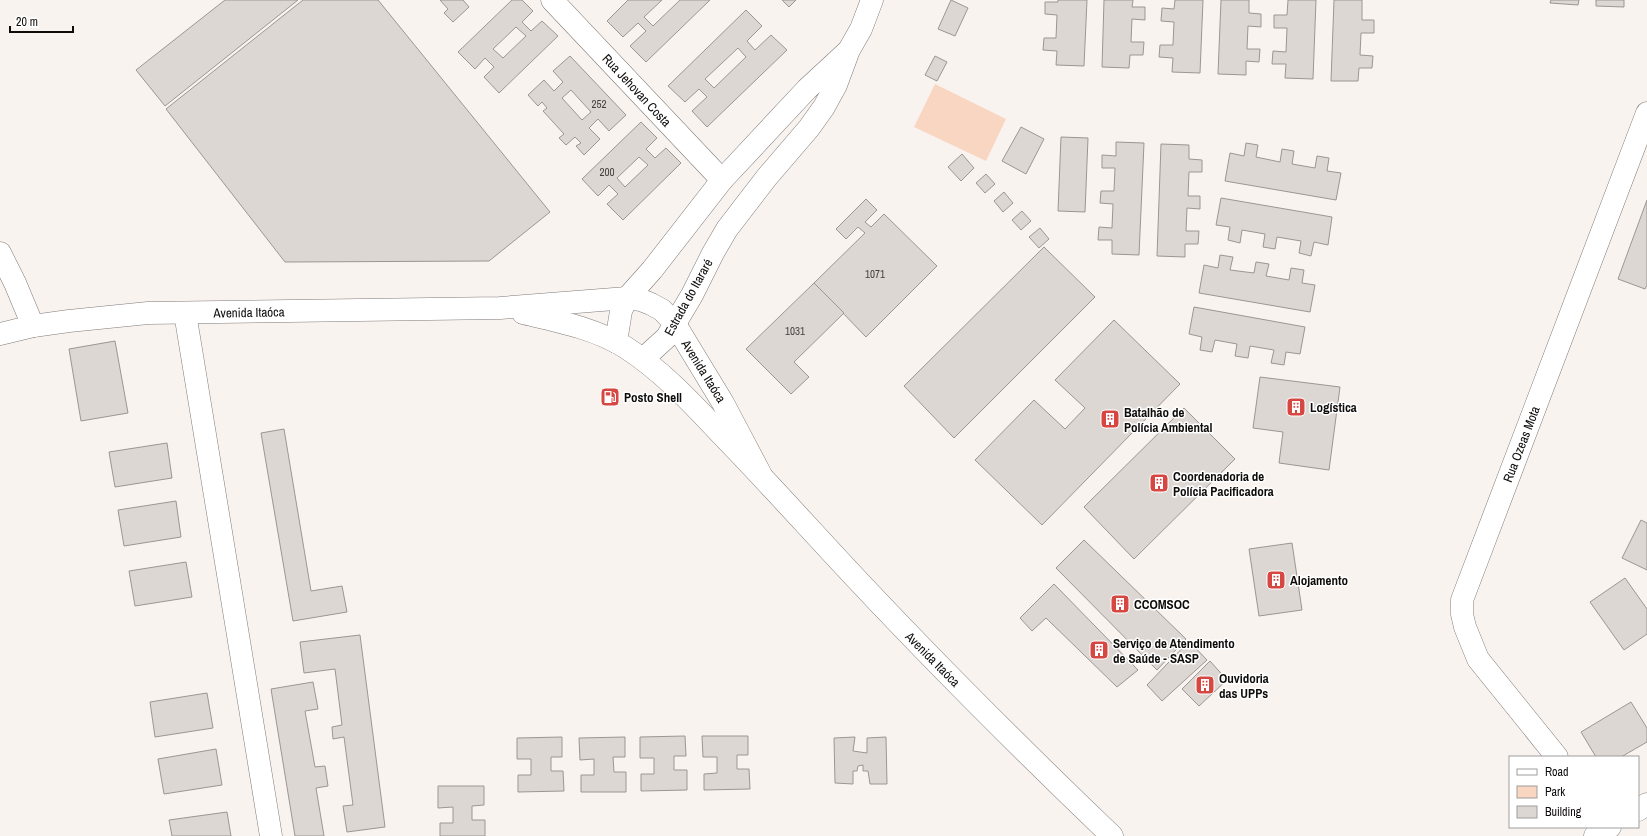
<svg xmlns="http://www.w3.org/2000/svg" width="1647" height="836" viewBox="0 0 1647 836" font-family="'Archivo Narrow',sans-serif">
<style>
.green{fill:#f9d6c1}
.building{fill:#ddd7d4;stroke:#9c9693;fill-rule:evenodd}
.lines{fill:none;stroke-linecap:round;stroke-linejoin:round}
.minor-casing{stroke:#807b78;stroke-width:23}
.major-casing{stroke:#807b78;stroke-width:23}
.minor{stroke:#fff;stroke-width:22}
.major{stroke:#fff;stroke-width:22}
.labels{text-anchor:middle;stroke-width:3;stroke-linejoin:round;paint-order:stroke}
.number-label{font-size:11px;fill:#423f3d}
.street-label{font-size:13px;fill:#0e0c0b;stroke:#fff}
.poi-label{font-size:13px;font-weight:bold;fill:#0e0c0b;stroke:#fff;text-anchor:start}
</style>
<rect width="100%" height="100%" fill="#f9f3f0"/>
<polygon class="green" points="935,84 1006,119 986,161 914,127"/>
<g class="building">
<polygon points="225,0 298,0 165,106 136,70"/>
<polygon points="303,0 378,0 550,212 489,261 285,262 166,109"/>
<polygon points="440,0 463,0 469,7 453,22 444,13 448,9"/>
<path d="M 512,0 L 522,0 L 533,11 L 522,22 L 531,31 L 542,21 L 558,36 L 499,93 L 484,77 L 494,67 L 485,58 L 475,69 L 458,52 ZM 516,27 L 526,36 L 503,58 L 493,49 Z"/>
<polygon points="628,0 662,0 644,17 653,26 680,0 710,0 646,62 630,46 646,31 638,23 623,37 607,21"/>
<polygon points="782,0 796,0 789,7"/>
<polygon points="951,0 968,8 955,36 938,29"/>
<polygon points="1058,0 1087,0 1084,66 1056,65 1057,51 1043,50 1044,38 1056,38 1057,15 1045,14 1045,2 1058,2"/>
<polygon points="1104,0 1133,0 1132,7 1145,7 1145,20 1132,19 1131,42 1144,42 1143,55 1130,55 1129,68 1102,67"/>
<polygon points="1175,0 1203,0 1200,73 1172,72 1173,58 1159,57 1160,45 1173,45 1174,22 1161,21 1162,8 1174,9"/>
<polygon points="1221,0 1249,0 1249,13 1261,14 1261,27 1248,26 1247,49 1260,49 1259,62 1246,61 1246,75 1218,74"/>
<polygon points="1288,0 1316,0 1313,79 1285,78 1286,64 1272,64 1273,51 1286,52 1287,28 1274,28 1274,15 1287,15"/>
<polygon points="1334,0 1362,0 1362,20 1374,20 1374,33 1361,33 1360,55 1373,56 1372,68 1359,68 1358,81 1331,81"/>
<polygon points="1551,0 1579,0 1578,5 1550,3"/>
<polygon points="1596,0 1624,0 1624,7 1596,6"/>
<path d="M 746,10 L 762,26 L 747,41 L 755,50 L 771,35 L 787,50 L 707,127 L 692,111 L 707,97 L 699,89 L 685,102 L 668,86 ZM 738,48 L 746,57 L 714,88 L 705,79 Z"/>
<path d="M 570,56 L 626,115 L 609,131 L 598,119 L 589,128 L 600,139 L 584,155 L 576,146 L 581,143 L 575,137 L 566,145 L 559,138 L 564,134 L 543,111 L 547,108 L 542,102 L 538,106 L 528,95 L 544,80 L 554,91 L 563,82 L 553,71 ZM 571,90 L 591,112 L 582,120 L 562,98 Z"/>
<polygon points="935,56 947,62 937,81 925,75"/>
<path d="M 641,122 L 657,138 L 646,149 L 655,158 L 666,148 L 681,163 L 623,220 L 607,204 L 618,194 L 609,185 L 598,196 L 582,179 ZM 639,157 L 648,165 L 625,187 L 617,178 Z"/>
<polygon points="1021,127 1044,139 1026,174 1002,161"/>
<polygon points="1061,137 1088,138 1085,212 1058,211"/>
<polygon points="1116,142 1144,143 1139,255 1112,254 1112,240 1098,240 1099,227 1112,228 1113,204 1100,203 1101,191 1114,191 1115,168 1102,168 1102,155 1116,156"/>
<polygon points="1246,143 1258,145 1256,157 1280,162 1282,149 1294,151 1292,164 1315,168 1317,156 1329,158 1327,171 1341,173 1336,200 1225,181 1230,153 1244,156"/>
<polygon points="1161,144 1189,145 1189,159 1202,160 1202,172 1189,172 1188,196 1200,196 1200,209 1187,208 1186,231 1199,231 1198,244 1185,244 1185,257 1157,256"/>
<polygon points="962,154 974,168 961,181 948,167"/>
<polygon points="986,174 995,184 985,193 976,183"/>
<polygon points="1004,192 1013,203 1003,212 994,201"/>
<polygon points="1221,198 1332,217 1328,245 1314,242 1311,256 1299,253 1301,241 1277,237 1275,249 1263,247 1265,234 1242,230 1240,243 1228,240 1230,227 1216,225"/>
<polygon points="866,199 877,210 865,222 871,227 884,214 937,266 866,337 814,283 865,233 858,227 846,239 836,229"/>
<polygon points="1647,200 1647,285 1645,289 1618,279"/>
<polygon points="1022,211 1031,221 1021,230 1012,220"/>
<polygon points="1040,228 1049,239 1039,248 1029,237"/>
<polygon points="1044,247 1095,297 954,438 904,386"/>
<polygon points="1220,255 1233,257 1230,270 1254,273 1256,262 1269,264 1266,276 1289,280 1291,268 1304,270 1302,283 1315,285 1310,312 1199,293 1204,265 1218,268"/>
<polygon points="814,283 844,313 794,362 809,377 791,394 746,349"/>
<polygon points="1194,307 1305,327 1300,354 1286,352 1284,365 1271,363 1274,350 1250,346 1248,358 1235,356 1237,344 1215,340 1212,352 1200,350 1202,337 1189,334"/>
<polygon points="1114,320 1180,384 1042,525 975,460 1034,400 1065,429 1085,408 1055,380"/>
<polygon points="115,341 128,413 81,421 69,349"/>
<polygon points="1260,377 1340,387 1329,470 1279,463 1283,432 1253,428"/>
<polygon points="1184,408 1235,459 1134,559 1084,507"/>
<polygon points="284,429 311,591 342,586 347,612 293,621 261,433"/>
<polygon points="167,443 172,478 115,487 109,452"/>
<polygon points="176,501 181,537 124,546 118,510"/>
<polygon points="1641,520 1647,523 1647,570 1622,558"/>
<polygon points="1084,540 1186,639 1157,670 1056,568"/>
<polygon points="1292,543 1302,610 1259,616 1249,549"/>
<polygon points="186,562 192,597 135,606 129,571"/>
<polygon points="1625,578 1647,609 1647,634 1624,650 1590,602"/>
<polygon points="1054,584 1138,670 1117,687 1046,618 1032,631 1020,618"/>
<polygon points="360,635 385,827 347,832 343,806 353,805 344,737 333,739 332,727 342,725 335,669 304,673 300,642"/>
<polygon points="1189,641 1207,660 1162,701 1147,685"/>
<polygon points="1210,661 1227,680 1199,706 1182,689"/>
<polygon points="313,682 318,709 305,711 315,767 325,766 328,786 316,788 324,836 295,836 271,689"/>
<polygon points="207,693 213,728 155,737 150,702"/>
<polygon points="1631,702 1647,728 1647,742 1621,757 1596,757 1581,732"/>
<polygon points="685,736 686,756 674,756 674,770 687,770 687,790 641,791 641,774 654,774 654,758 640,758 640,737"/>
<polygon points="702,736 748,736 748,755 737,755 737,769 749,769 750,789 704,790 704,774 717,773 717,757 703,757"/>
<polygon points="562,737 562,757 551,757 551,771 563,771 564,791 518,792 518,775 531,775 531,759 517,759 517,738"/>
<polygon points="625,737 625,757 613,757 614,772 626,772 626,792 581,792 581,775 594,775 594,759 580,760 579,738"/>
<polygon points="855,737 853,751 867,753 867,738 886,737 887,784 870,784 868,771 863,771 863,765 858,766 857,771 853,771 853,784 835,783 834,738"/>
<polygon points="216,749 222,785 164,794 158,759"/>
<polygon points="438,786 484,786 484,805 472,806 472,820 485,820 485,836 440,836 440,823 453,823 453,807 438,808"/>
<polygon points="227,812 231,836 172,836 169,820"/>
</g>
<g class="lines">
<defs>
<g id="minor">
<polyline points="552,0 722,180"/>
<polyline points="0,253 15,283 33,326"/>
<polyline points="185,313 271,836"/>
<polyline points="1557,757 1478,659 1465,627 1462,614 1462,600 1647,113"/>
</g>
<g id="major">
<path d="M 523,313 C 557,321 594,328 625,347 C 661,370 691,402 720,433 C 759,473 797,515 835,556 C 924,652 1017,745 1112,836"/>
<polyline points="0,334 33,326 69,321 148,313 500,308 627,298 641,300 651,304 662,310 675,324 723,403 761,475"/>
<polyline points="616,342 621,311 627,298 652,270 722,180 807,89 847,52"/>
<polyline points="643,359 667,337 692,295 713,253 727,229 767,177 809,128 824,107 836,85 849,50 861,29 872,0"/>
<polyline points="1638,810 1647,804"/>
<polyline points="1595,836 1610,827"/>
</g>
</defs>
<use href="#minor" class="minor-casing"/>
<use href="#major" class="major-casing"/>
<use href="#minor" class="minor"/>
<use href="#major" class="major"/>
</g>
<defs>
<symbol id="fuel-square" viewBox="-11 -11 22 22"><rect x="-9" y="-9" width="18" height="18" rx="4" fill="#d64742" stroke="#fff"/><path d="M-5.5-6h7V0h2V4h1.3V-2.5L3-4.5l.8-.8L6-3V5H2.5V1h-1V6h-7ZM-4.2-4.7v3.2H.2V-4.7Z" fill="#fff"/></symbol>
<symbol id="building-square" viewBox="-11 -11 22 22"><rect x="-9" y="-9" width="18" height="18" rx="4" fill="#d64742" stroke="#fff"/><path d="M-4-6H4V6H1V3H-1V6H-4ZM-2.5-4.3h1.7v1.8h-1.7ZM.8-4.3h1.7v1.8H.8ZM-2.5-1h1.7V.8h-1.7ZM.8-1h1.7V.8H.8Z" fill="#fff"/></symbol>
</defs>
<g fill-rule="evenodd">
<use href="#fuel-square" x="599" y="386" width="22" height="22"/>
<use href="#building-square" x="1285" y="396" width="22" height="22"/>
<use href="#building-square" x="1099" y="408" width="22" height="22"/>
<use href="#building-square" x="1148" y="472" width="22" height="22"/>
<use href="#building-square" x="1265" y="569" width="22" height="22"/>
<use href="#building-square" x="1109" y="593" width="22" height="22"/>
<use href="#building-square" x="1088" y="639" width="22" height="22"/>
<use href="#building-square" x="1194" y="674" width="22" height="22"/>
</g>
<g class="labels">
<g class="number-label">
<text x="599" y="108">252</text>
<text x="607" y="176">200</text>
<text x="875" y="278">1071</text>
<text x="795" y="335">1031</text>
</g>
<g class="street-label">
<text transform="translate(637 90) rotate(47)" y="5">Rua Jehovan Costa</text>
<text transform="translate(688 297) rotate(-61)" y="5">Estrada do Itararé</text>
<text transform="translate(249 312) rotate(-1)" y="5">Avenida Itaóca</text>
<text transform="translate(704 371) rotate(58)" y="5">Avenida Itaóca</text>
<text transform="translate(1521 444) rotate(-69)" y="5">Rua Ozeas Mota</text>
<text transform="translate(933 659) rotate(45)" y="5">Avenida Itaóca</text>
</g>
<g class="poi-label">
<text x="624" y="402">Posto Shell</text>
<text x="1310" y="412">Logística</text>
<text x="1124" y="417">Batalhão de<tspan x="1124" dy="15">Polícia Ambiental</tspan></text>
<text x="1173" y="481">Coordenadoria de<tspan x="1173" dy="15">Polícia Pacificadora</tspan></text>
<text x="1290" y="585">Alojamento</text>
<text x="1134" y="609">CCOMSOC</text>
<text x="1113" y="648">Serviço de Atendimento<tspan x="1113" dy="15">de Saúde - SASP</tspan></text>
<text x="1219" y="683">Ouvidoria<tspan x="1219" dy="15">das UPPs</tspan></text>
</g>
</g>
<rect x="1509" y="756" width="130" height="72" fill="#ffffff" stroke="#9f9e9d"/>
<rect x="1517" y="769" width="20" height="6" fill="#ffffff" stroke="#9f9e9d"/>
<text x="1545" y="776" font-size="12" fill="#0e0c0b">Road</text>
<rect x="1517" y="786" width="20" height="12" fill="#f9d6c1" stroke="#9f9e9d"/>
<text x="1545" y="796" font-size="12" fill="#0e0c0b">Park</text>
<rect x="1517" y="806" width="20" height="12" fill="#ddd7d4" stroke="#9f9e9d"/>
<text x="1545" y="816" font-size="12" fill="#0e0c0b">Building</text>
<path d="M10 26v6h63v-6" fill="none" stroke="#0e0c0b" stroke-width="2"/>
<text x="16" y="26" font-size="12" fill="#0e0c0b" stroke="#ffffff" stroke-width="3" paint-order="stroke">20 m</text>
</svg>
